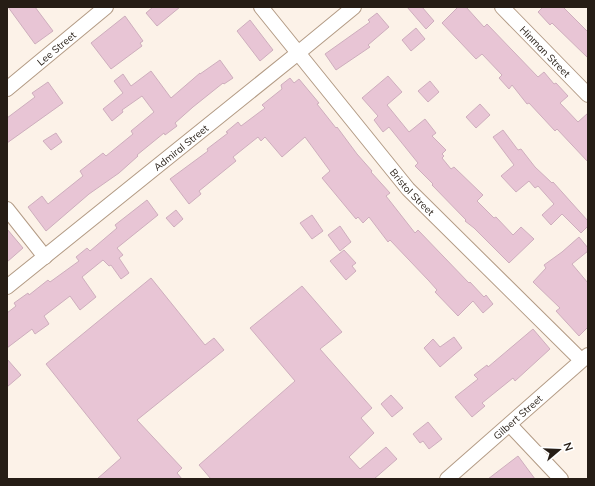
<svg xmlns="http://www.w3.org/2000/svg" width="595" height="486" viewBox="0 0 595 486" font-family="Mulish,sans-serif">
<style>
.building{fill:#e8c5d5;stroke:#ceaebd}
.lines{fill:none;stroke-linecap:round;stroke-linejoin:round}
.minor-casing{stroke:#b39b85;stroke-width:16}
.minor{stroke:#fff;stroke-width:14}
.labels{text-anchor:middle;stroke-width:3;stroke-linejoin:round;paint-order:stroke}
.street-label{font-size:10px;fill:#261d15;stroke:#fff}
</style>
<rect width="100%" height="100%" fill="#fcf2e8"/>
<g class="building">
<polygon points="8,7 35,7 53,31 35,44"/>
<polygon points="153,7 180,7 157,26 146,13"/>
<polygon points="407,7 422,7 434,21 426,29"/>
<polygon points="458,7 466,7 484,27 487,24 538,77 544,72 554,84 556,83 568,96 560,103 578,122 588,113 588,162 557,129 555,131 529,103 527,104 512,85 509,89 499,78 502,75 482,54 476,59 442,23"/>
<polygon points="543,7 563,7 588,32 588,58 552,23 550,25 538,12"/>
<polygon points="377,13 389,27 368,45 370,47 336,70 325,54 370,22 368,20"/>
<polygon points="125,16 143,41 140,43 142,46 111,69 91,43"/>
<polygon points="250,20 273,50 260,61 237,31"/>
<polygon points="416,28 425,39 411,51 402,40"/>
<polygon points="220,60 233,78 224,84 223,83 193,107 175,123 177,126 165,135 164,133 137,155 138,156 119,173 89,194 46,231 28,207 42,196 48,204 83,176 80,171 103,153 106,156 133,134 131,131 154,112 142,96 122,110 123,112 112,121 103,109 123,93 114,81 123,74 131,86 151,71 171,98 200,73 200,74"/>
<polygon points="388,76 402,92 387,105 409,132 425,119 436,133 432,136 446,150 442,154 444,156 442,158 451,169 454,167 483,195 477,201 494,218 496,217 513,235 521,227 534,239 509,263 474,228 465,221 466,220 432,185 433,184 415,166 418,163 389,127 383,132 374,120 378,116 362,98"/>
<polygon points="290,78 294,83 299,79 319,103 317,104 336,128 337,127 357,154 372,171 371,172 390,193 386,196 415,233 418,230 469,283 470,282 484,297 486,295 493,304 483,313 473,301 458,316 435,292 437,290 429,281 390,240 388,242 369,217 363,223 358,217 356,219 322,178 330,171 305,137 282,157 265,137 261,141 258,137 233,157 236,161 199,191 201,194 189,204 170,179 208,151 207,149 228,133 226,132 238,122 241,126 265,108 262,105 282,89 281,85"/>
<polygon points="430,81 439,92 428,102 418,91"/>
<polygon points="48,82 63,103 7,143 7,118 35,97 32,93"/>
<polygon points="480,104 490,115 476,128 466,117"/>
<polygon points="503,130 518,150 521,149 535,167 552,183 553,182 588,221 588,226 581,233 562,214 551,225 542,215 554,204 538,186 535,188 529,181 516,192 501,176 514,165 493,137"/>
<polygon points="56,133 62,142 51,150 43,141"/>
<polygon points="147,200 158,215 117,248 123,255 119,258 129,273 121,279 111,265 109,266 103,260 82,277 96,297 80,310 70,296 44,316 49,324 35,334 32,329 7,348 7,313 16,306 14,303 28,293 29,295 48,280 50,282 79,261 76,257 87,248 90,251 117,228 115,225"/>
<polygon points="176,210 183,219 174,227 166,218"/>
<polygon points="312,215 323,231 312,239 300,223"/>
<polygon points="340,226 351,242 340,251 328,235"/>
<polygon points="7,229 23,248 7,262"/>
<polygon points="579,237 588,248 588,251 572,264 588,283 588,327 579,336 556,311 560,308 533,282 546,268 544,265 562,252"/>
<polygon points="344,250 356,263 352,266 356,271 346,280 330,261"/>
<polygon points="151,278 205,345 214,338 224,350 137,420 182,468 177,473 182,479 97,479 121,458 46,364"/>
<polygon points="302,286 342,332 320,349 372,408 361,418 374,433 349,457 360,469 386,447 397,459 374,479 211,479 199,465 295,381 250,328"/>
<polygon points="533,329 550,349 515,381 513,378 482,403 485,406 472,417 455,397 478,379 474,375 487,365 488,367"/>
<polygon points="454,337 462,348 440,367 424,348 433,339 440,347"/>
<polygon points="7,359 21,375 7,387"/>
<polygon points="391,395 403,408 392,417 381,404"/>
<polygon points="428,422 442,439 429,449 423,441 420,443 413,434"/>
<polygon points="518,456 535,479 488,479"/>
</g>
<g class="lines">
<defs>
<g id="minor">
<path id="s1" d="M 261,7 L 408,189 L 581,360"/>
<path id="s2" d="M 502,7 L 588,95"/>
<path id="s3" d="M 7,89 L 106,7"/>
<polyline points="7,209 45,257"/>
<path id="s4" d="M 7,287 L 298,53 L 354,7"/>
<polyline points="510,425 561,479"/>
<path id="s5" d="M 447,479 L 588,355"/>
</g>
</defs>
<use href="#minor" class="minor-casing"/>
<use href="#minor" class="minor"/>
</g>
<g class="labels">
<g class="street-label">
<text dy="4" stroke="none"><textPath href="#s3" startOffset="64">Lee Street</textPath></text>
<text dy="4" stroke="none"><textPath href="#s2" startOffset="62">Hinman Street</textPath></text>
<text dy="4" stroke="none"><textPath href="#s4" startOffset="223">Admiral Street</textPath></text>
<text dy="4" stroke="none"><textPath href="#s1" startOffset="239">Bristol Street</textPath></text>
<text dy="4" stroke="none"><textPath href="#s5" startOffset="94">Gilbert Street</textPath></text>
</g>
</g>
<rect width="595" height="486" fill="none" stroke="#261d15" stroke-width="16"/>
<g transform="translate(559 450) rotate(71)" stroke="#ffffff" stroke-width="3" paint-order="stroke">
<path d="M0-3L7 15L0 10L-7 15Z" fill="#261d15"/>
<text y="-6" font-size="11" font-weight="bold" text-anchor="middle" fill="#261d15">N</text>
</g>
</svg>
